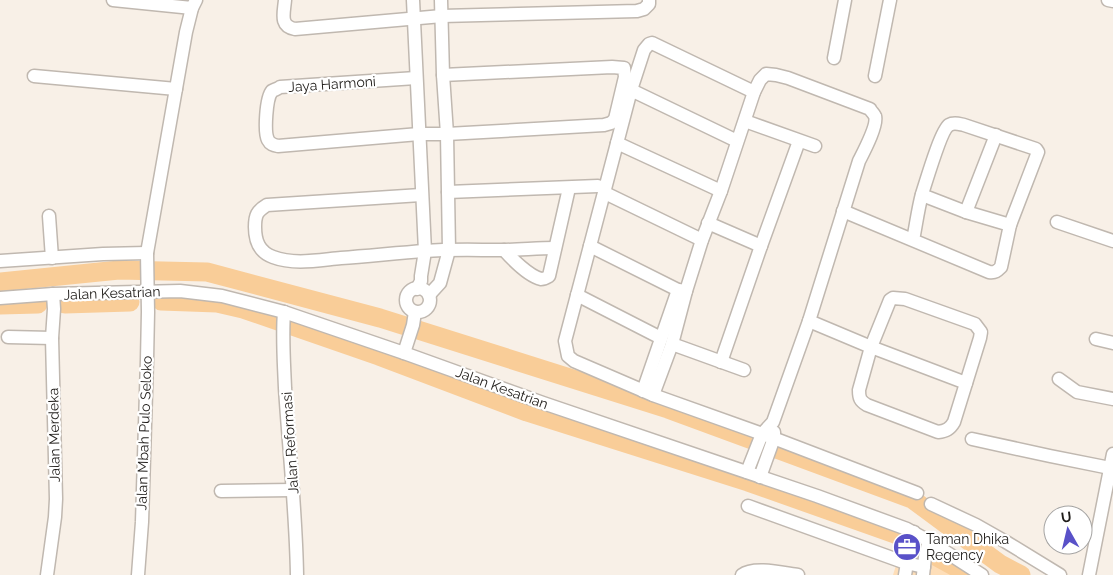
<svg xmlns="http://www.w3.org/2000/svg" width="1113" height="575" viewBox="0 0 1113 575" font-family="Raleway,sans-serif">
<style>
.green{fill:#fedeb8}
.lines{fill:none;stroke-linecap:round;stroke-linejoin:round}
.river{stroke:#f9cd98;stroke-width:19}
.minor-casing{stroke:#c0b8b0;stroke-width:15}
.minor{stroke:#fff;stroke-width:12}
.labels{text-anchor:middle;stroke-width:4.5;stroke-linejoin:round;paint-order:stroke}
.street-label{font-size:14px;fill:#1f1c19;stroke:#fff}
.poi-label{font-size:14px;fill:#1f1c19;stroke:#fff;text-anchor:start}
</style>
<rect width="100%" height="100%" fill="#f8f0e7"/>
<polygon class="green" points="907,530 966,566 956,575 893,575"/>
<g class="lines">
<g class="river">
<polyline points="0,282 119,270 207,272 380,318 668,409 912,499 1000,564 1021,575"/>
<polyline points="161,301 217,303 243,309 379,356 527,412 748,482 895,534 959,569 968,575"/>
<polyline points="65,304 130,302"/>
<polyline points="0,305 38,304"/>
</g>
<defs>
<g id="minor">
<polyline points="113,0 192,8"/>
<path d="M 285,0 C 284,13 279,26 295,29 L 442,16 L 637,11 L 644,9 L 649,4 L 649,0"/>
<polyline points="413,0 425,251 421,276 421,281 417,289"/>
<polyline points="1108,0 1113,1"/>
<polyline points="834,58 845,0"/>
<polyline points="34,76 176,89"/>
<polyline points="875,76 890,0"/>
<path d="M 416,78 L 280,87 C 279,88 272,91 272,91 C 266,98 264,132 268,140 C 270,144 273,145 278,146 L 419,134 L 447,134 L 604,125 L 611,123 L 615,119 L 625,77 L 624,68 L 612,67 L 443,75"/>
<polyline points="631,90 737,141"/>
<polyline points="754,92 652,43 649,44 644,50 631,90 565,341 568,356 574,361 653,395 768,436 917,493"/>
<polyline points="745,121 815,146"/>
<polyline points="617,143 721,191"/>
<polyline points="448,192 598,186"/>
<polyline points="605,193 702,240"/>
<path d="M 421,195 L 267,205 C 257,211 255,215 255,227 C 255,241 259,252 273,257 C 294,265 319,260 341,258 C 369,256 397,253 425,251 C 450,249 476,250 501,250 C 519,250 537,248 555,248"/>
<polyline points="922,195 966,212 1010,225"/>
<path d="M 843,211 L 989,272 C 995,273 997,271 1001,267 L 1010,225 L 1038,152 L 1036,149 L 964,125 C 959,124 954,122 949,125 C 941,130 926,182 922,194 C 918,209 916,225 913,240"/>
<polyline points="966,212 996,135"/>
<polyline points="49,216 52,258"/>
<polyline points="1057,222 1113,241"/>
<polyline points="708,223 761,246"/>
<polyline points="590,246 678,290 686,291"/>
<path d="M 504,250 C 512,259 529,276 541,279 C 545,279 546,278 549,276 L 569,188"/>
<polyline points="0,261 103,254 147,253"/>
<circle cx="418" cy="300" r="12"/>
<polyline points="429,295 440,283 449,250 447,134 443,75 441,0"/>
<polyline points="577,295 661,338"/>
<polyline points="0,298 53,294 180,291 222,296 284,312 404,353 543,403 817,496 907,529 929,541 982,575"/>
<path d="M 893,298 L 905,299 L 975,324 L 981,332 L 980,338 L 954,422 C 950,429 946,431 938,432 L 867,405 C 860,401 859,398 859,390 L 871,347 L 890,300 Z"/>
<path d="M 284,312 C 282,337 284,362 285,388 C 289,450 296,512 297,575"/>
<polyline points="809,321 871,347 966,383"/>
<polyline points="8,337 52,338"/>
<polyline points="1096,339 1113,343"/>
<polyline points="672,344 744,370"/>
<polyline points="404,353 413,325 415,312"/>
<polyline points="721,362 761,246 799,141"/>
<polyline points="1059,379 1077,392 1113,399"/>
<polyline points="643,391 678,290"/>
<path d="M 653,395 L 672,344 L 686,291 L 702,240 L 721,191 L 754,92 L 760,80 L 766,74 L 776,75 L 788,78 L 870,109 C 870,110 875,115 875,116 C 878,125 863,153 859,161 L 809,321 L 773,422 L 762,434 L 747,472"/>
<polyline points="972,439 1050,456 1110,468"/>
<polyline points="760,477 774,438 774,432"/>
<polyline points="221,491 293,490"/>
<polyline points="931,504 976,525 1006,542 1060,575"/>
<polyline points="748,506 906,563 924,567"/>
<polyline points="47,575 55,517 56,499 52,338 54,309 53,294"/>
<polyline points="138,575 142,522 147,360 148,312 147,253 186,32 192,8 196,0"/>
<path d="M 742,575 C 754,566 783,573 798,575"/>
<polyline points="905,575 909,551 914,532"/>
<polyline points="923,575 925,557 929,541"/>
<polyline points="1089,575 1113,454"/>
</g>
</defs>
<use href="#minor" class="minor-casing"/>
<use href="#minor" class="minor"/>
</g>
<defs>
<symbol id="office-disc" viewBox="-11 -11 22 22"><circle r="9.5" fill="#5951c8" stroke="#fff"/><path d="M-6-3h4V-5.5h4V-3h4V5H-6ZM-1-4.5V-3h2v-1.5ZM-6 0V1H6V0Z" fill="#fff"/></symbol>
</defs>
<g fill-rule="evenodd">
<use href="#office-disc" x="891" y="531" width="32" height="32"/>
</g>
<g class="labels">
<g class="street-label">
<text transform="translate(332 84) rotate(-4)" y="5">Jaya Harmoni</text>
<text transform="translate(112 293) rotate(-2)" y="5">Jalan Kesatrian</text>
<text transform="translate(502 388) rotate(20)" y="5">Jalan Kesatrian</text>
<text transform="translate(144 433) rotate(-88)" y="5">Jalan Mbah Pulo Seloko</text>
<text transform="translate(54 435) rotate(-91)" y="5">Jalan Merdeka</text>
<text transform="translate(290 443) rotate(-94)" y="5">Jalan Reformasi</text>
</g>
<g class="poi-label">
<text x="926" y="544">Taman Dhika<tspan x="926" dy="16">Regency</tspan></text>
</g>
</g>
<g transform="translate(1068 530) rotate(352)"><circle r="24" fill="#ffffff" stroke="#a5a4a3"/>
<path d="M0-4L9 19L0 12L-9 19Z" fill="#5951c8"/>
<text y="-8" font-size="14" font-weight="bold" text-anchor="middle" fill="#1f1c19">U</text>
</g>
</svg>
